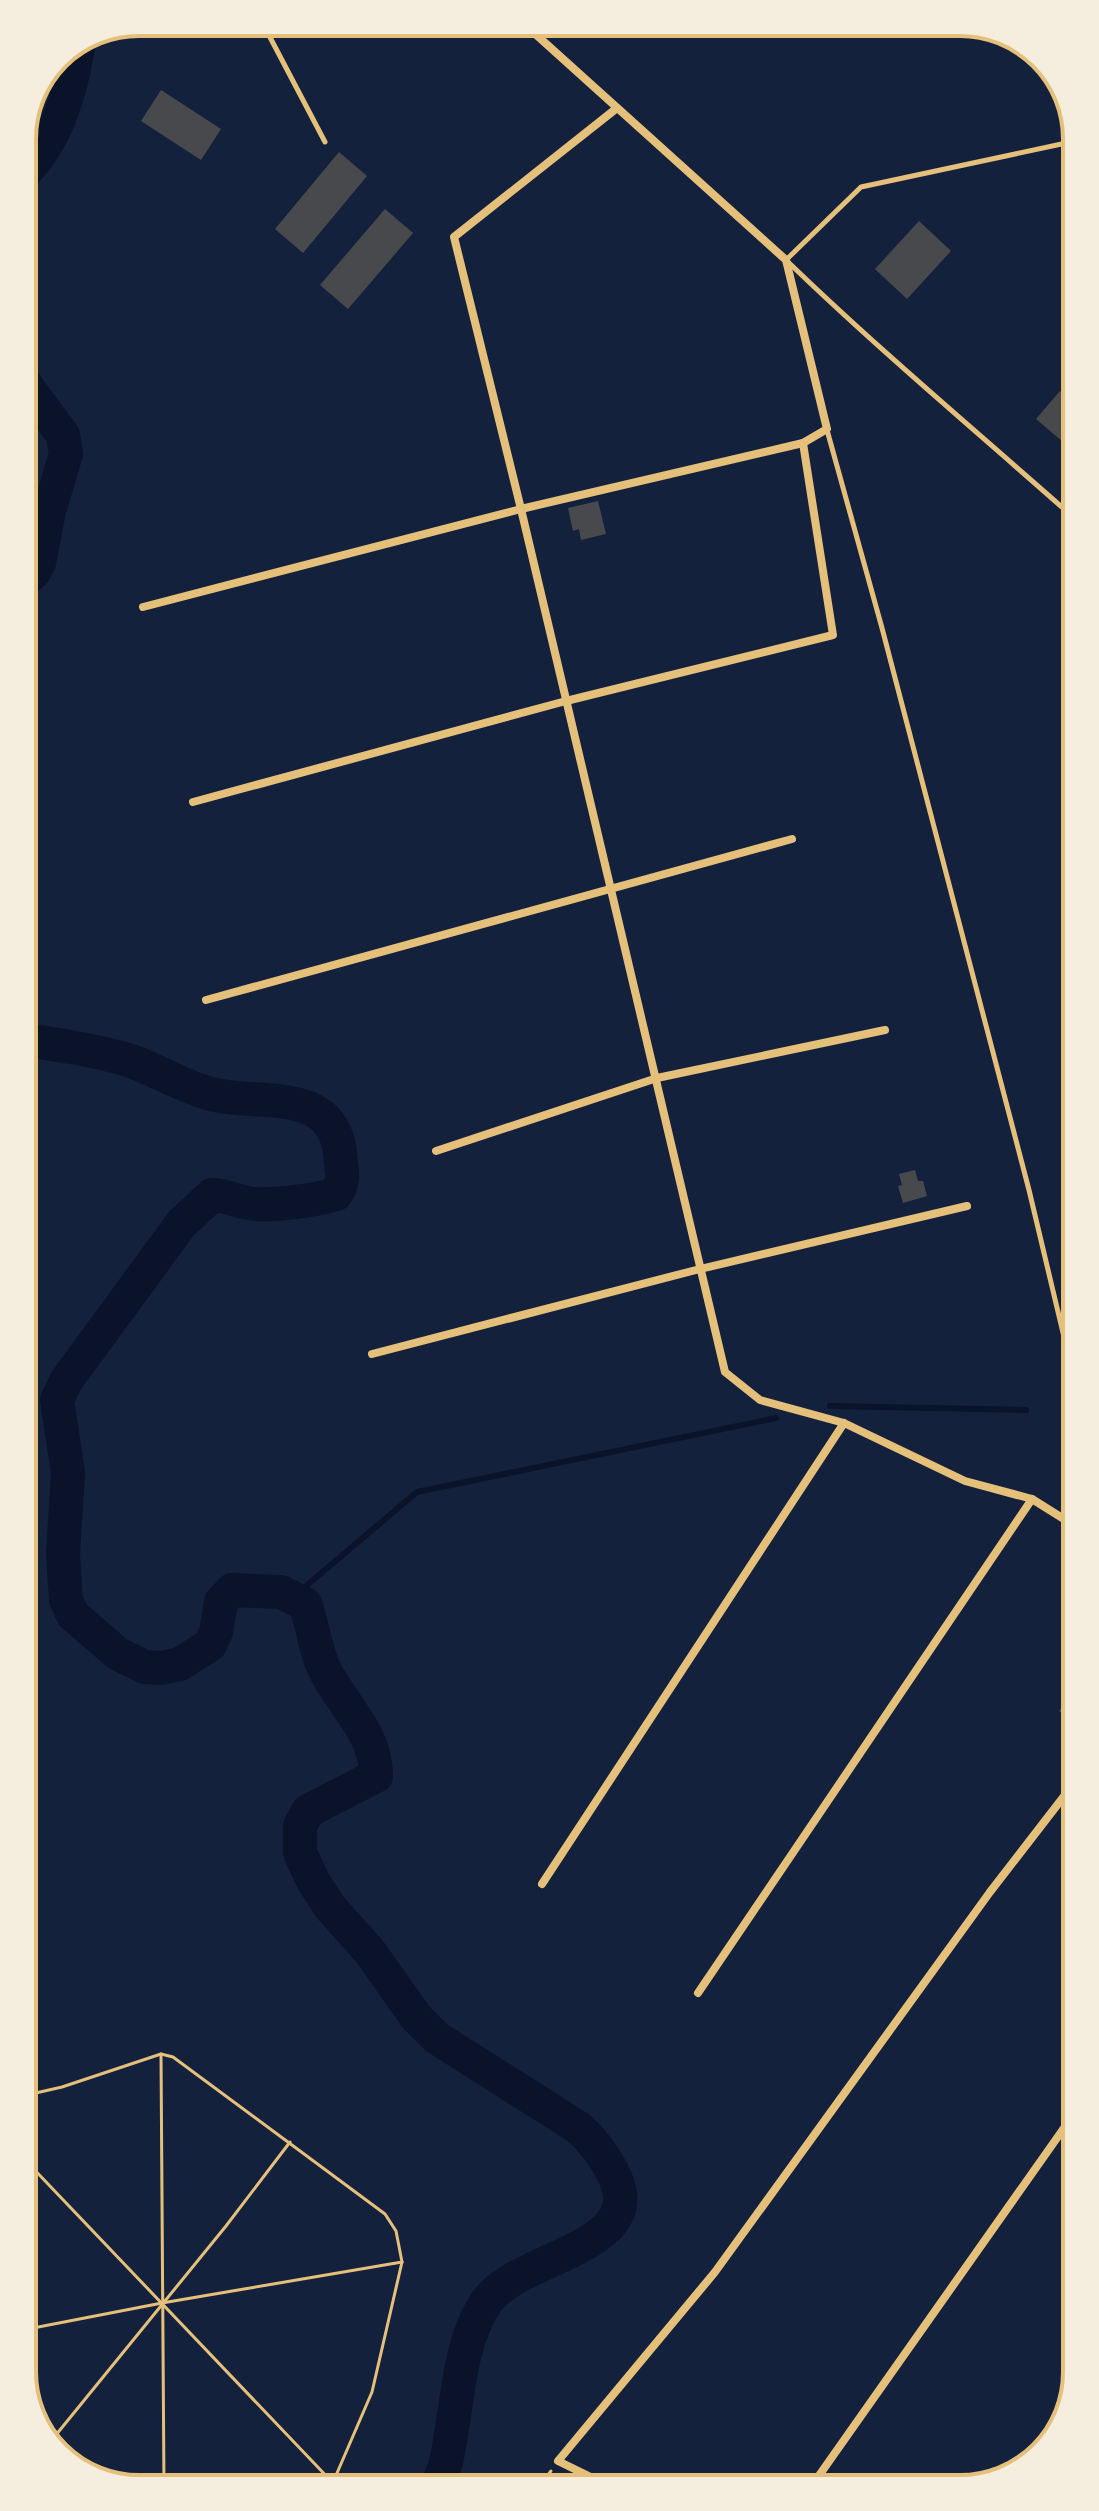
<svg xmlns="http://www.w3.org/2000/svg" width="1099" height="2511" viewBox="0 0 1099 2511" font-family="'Alegreya Sans',sans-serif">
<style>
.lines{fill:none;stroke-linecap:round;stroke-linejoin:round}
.stream{stroke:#0b132b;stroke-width:6}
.river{stroke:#0b132b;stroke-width:34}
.building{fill:#48494c}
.path{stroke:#e5c07b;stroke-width:3}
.service{stroke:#e5c07b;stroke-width:5}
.minor{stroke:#e5c07b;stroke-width:8}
.rim{fill:none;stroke:#e5c07b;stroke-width:4}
</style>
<rect width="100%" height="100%" fill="#14213d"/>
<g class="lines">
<g class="stream">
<polyline points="830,1406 1026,1410"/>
<polyline points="293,1597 417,1492 776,1418"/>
</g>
<g class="river">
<path d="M 22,175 C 56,143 71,91 78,47"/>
<polyline points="23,381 63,435 66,454 49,511 39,563 34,572 23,582"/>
<path d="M 25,1040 C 59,1045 94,1050 128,1060 C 155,1069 180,1085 208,1093 C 253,1108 332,1083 340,1153 C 341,1170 346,1180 336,1194 C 314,1201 277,1205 255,1204 C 239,1203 227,1195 212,1195 L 181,1224 L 66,1381 L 57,1400 L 68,1473 L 63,1554 L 66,1600 L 73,1615 L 118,1654 L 145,1667 L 162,1668 L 180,1664 L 210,1645 L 216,1632 L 221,1602 L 232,1590 L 281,1592 L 305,1604 C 314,1627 315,1654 328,1676 C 346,1708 377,1737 376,1776 L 308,1811 L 300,1826 L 300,1853 L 313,1881 L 330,1907 L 370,1952 L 416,2017 L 437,2038 L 579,2128 C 594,2142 603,2154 612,2171 C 655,2250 516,2254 485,2304 C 463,2338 459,2383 453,2422 C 449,2445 448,2466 436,2487"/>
</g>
</g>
<g class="building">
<polygon points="161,90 221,129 201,160 141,121"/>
<polygon points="339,152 367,176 303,253 275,229"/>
<polygon points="385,209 413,233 348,309 320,285"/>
<polygon points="919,221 951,251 907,299 875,269"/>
<polygon points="1060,391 1071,401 1072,444 1069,447 1036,419"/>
<polygon points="598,501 606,534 581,540 579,529 573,531 568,508"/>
<polygon points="915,1170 918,1181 923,1181 927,1196 903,1203 898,1186 902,1185 899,1174"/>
<polygon points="1071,1695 1075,1698 1075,1723 1059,1711"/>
</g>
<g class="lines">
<g class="path">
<polyline points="161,2054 164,2488"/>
<polyline points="27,2095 62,2087 161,2054 173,2057 385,2214 396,2231 402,2262 372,2392 331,2487"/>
<polyline points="28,2163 333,2483"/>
<polyline points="28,2329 162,2303 402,2262"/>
<polyline points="51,2441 226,2226 290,2142"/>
<polyline points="539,2486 551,2471"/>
</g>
<g class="service">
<polyline points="262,22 325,142"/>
<path d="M 1071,142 L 861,187 L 786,260 C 878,349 976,431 1072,516"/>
<polyline points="827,430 882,628 1029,1190 1074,1379"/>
</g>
<g class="minor">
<polyline points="617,108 454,237 521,509 725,1372 760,1400 844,1423 965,1481 1032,1499 1075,1526"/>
<polyline points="143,607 521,509 803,443 827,429 786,260 522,22"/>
<polyline points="193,802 566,701 833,635 803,443"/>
<polyline points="206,1000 792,839"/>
<polyline points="436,1151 657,1078 885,1030"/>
<polyline points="372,1354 700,1269 967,1206"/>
<polyline points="542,1884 844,1423"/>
<polyline points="698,1993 1032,1499"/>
<polyline points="818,2477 1076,2111"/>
<polyline points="965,2483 1027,2462"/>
<polyline points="607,2485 558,2461 715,2272 990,1892 1075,1782"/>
<polyline points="617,2485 818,2477 847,2484"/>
</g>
</g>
<path d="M0 0H1099V2511H0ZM139 36H960A103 103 0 0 1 1063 139V2372A103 103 0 0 1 960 2475H139A103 103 0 0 1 36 2372V139A103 103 0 0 1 139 36Z" fill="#f5edde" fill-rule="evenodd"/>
<path class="rim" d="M139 36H960A103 103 0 0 1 1063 139V2372A103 103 0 0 1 960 2475H139A103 103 0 0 1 36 2372V139A103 103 0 0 1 139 36Z"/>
</svg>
